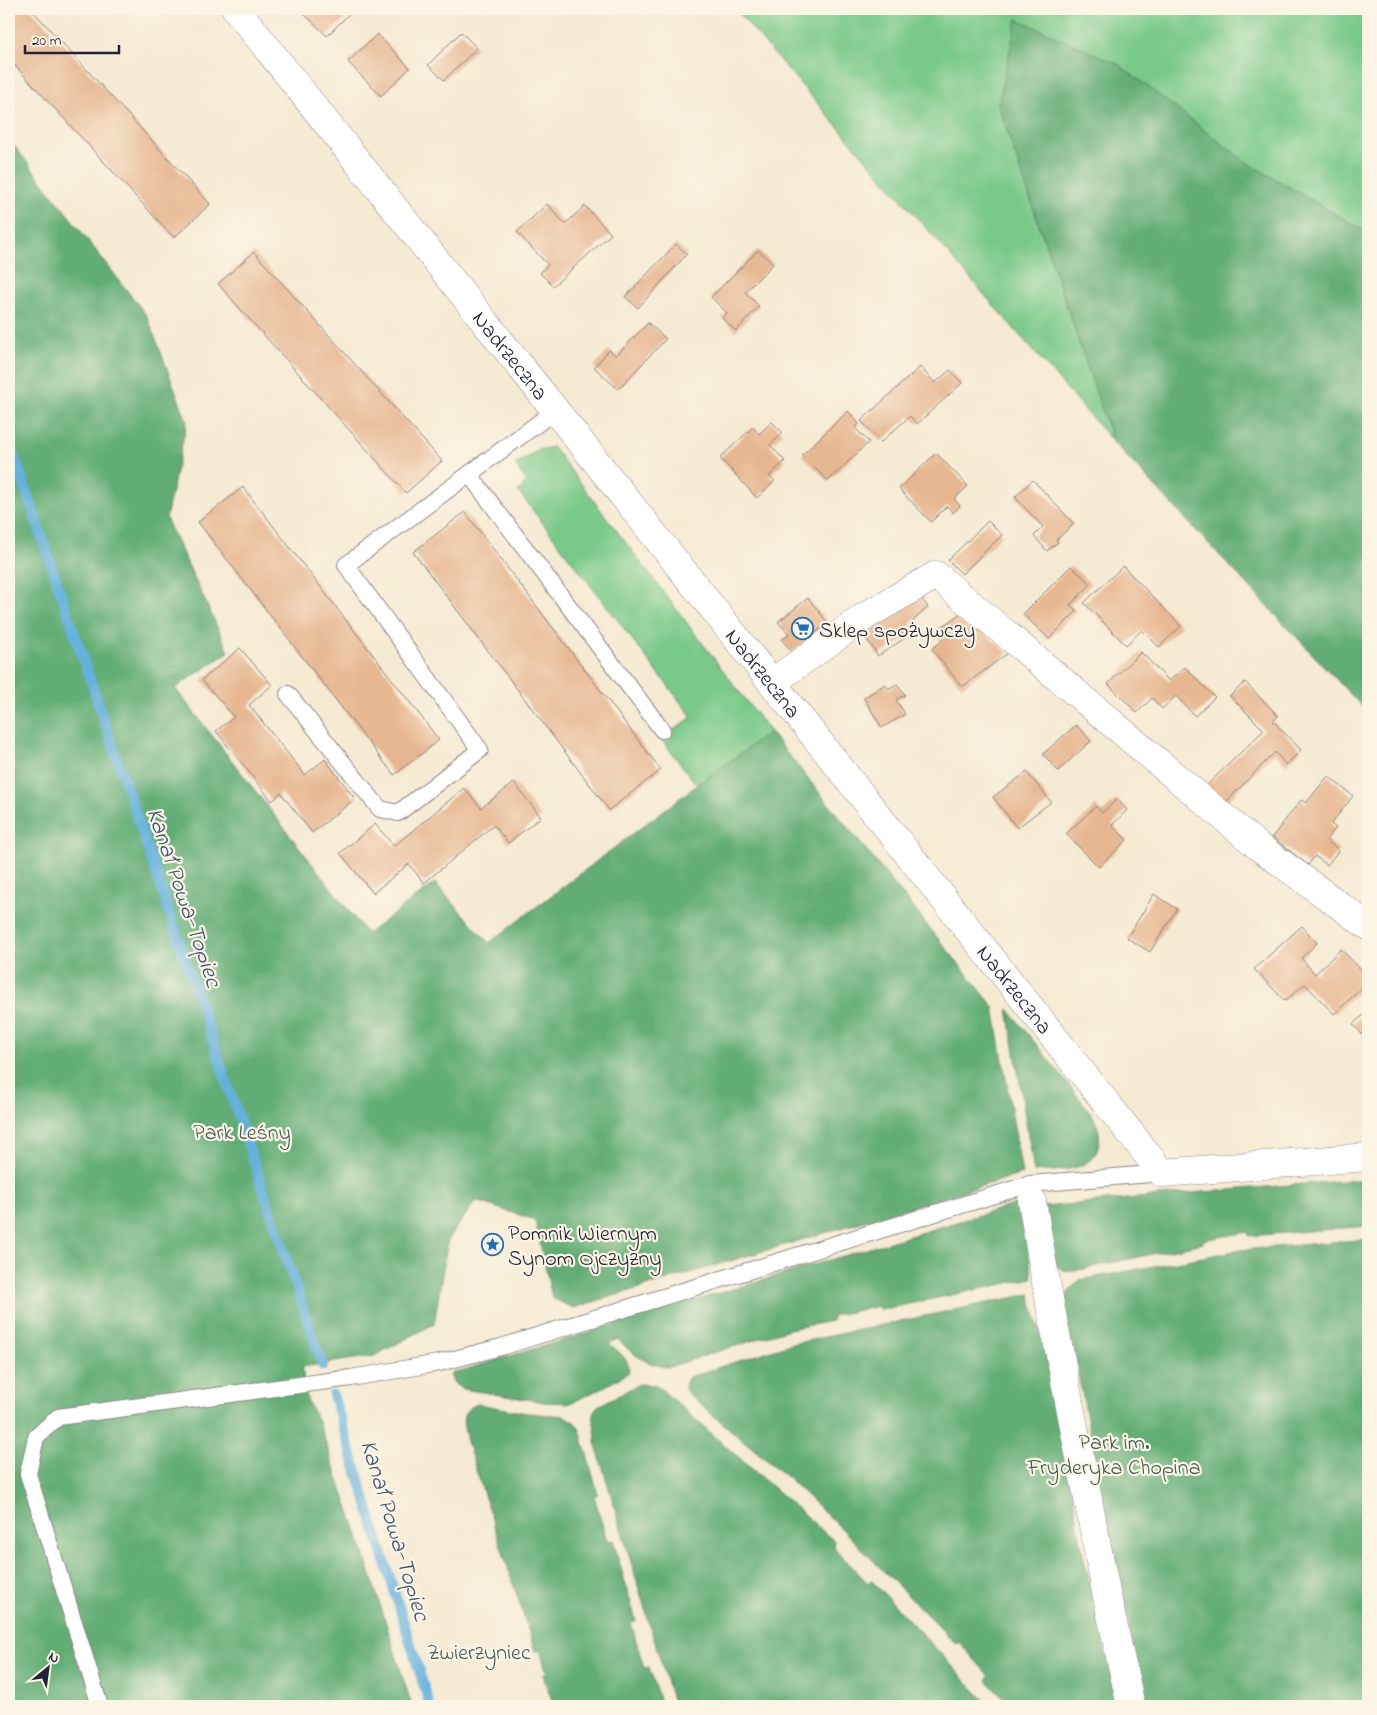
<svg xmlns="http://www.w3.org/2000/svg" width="1377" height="1715" viewBox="0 0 1377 1715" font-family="'Indie Flower',sans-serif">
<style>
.green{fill:#79c989;stroke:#4e7662}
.forest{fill:#62ad75;stroke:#426858}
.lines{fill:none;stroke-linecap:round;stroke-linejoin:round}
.stream{stroke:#65b1de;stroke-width:10}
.building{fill:#e7b791}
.lane-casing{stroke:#8c8686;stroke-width:18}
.street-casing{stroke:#8c8686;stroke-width:29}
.lane{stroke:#fff;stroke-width:16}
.street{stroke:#fff;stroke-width:28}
.labels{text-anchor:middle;stroke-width:4.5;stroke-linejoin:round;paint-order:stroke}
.street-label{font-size:22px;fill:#22223b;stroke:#fcf5e5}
.poi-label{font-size:22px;fill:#22223b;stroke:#fcf5e5;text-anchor:start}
.park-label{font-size:22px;fill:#405c56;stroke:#fcf5e5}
.water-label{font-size:24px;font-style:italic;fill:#395474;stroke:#fcf5e5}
</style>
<rect width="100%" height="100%" fill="#fcf5e5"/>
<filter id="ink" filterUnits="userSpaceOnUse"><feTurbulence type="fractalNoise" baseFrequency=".02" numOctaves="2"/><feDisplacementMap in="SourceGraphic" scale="10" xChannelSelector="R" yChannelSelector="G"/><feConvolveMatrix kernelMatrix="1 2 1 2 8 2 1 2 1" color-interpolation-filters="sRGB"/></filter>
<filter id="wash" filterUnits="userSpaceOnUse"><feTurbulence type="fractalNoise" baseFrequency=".0096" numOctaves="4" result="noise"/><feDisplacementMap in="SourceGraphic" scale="20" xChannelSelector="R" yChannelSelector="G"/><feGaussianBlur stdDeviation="1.12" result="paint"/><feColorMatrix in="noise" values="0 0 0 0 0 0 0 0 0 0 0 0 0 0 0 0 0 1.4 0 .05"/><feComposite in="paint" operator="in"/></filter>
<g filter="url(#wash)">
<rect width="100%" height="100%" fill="#f5ead2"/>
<g class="green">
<polygon points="735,9 1368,9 1368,233 1246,162 998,104 1113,442"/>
<polygon points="553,447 770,732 697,785 661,739 692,717 518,491 527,482 515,465 538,450"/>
</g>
<g class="forest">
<polygon points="1017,19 1118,64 1246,162 1368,233 1368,713 1113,442 998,104"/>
<polygon points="9,139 147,316 187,421 166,518 229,652 175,688 367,934 435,883 489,943 697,785 770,732 994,1007 1022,1174 573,1308 552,1298 535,1220 476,1201 448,1239 434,1324 374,1356 302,1367 307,1400 318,1421 360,1541 412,1706 9,1706"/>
<path d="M 1008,1009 L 1092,1114 C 1094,1119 1098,1126 1099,1132 C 1103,1173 1062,1170 1034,1172 Z"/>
<polygon points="1368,1179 1368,1226 1249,1236 1248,1232 1203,1240 1203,1243 1073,1271 1063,1270 1056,1265 1043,1207 1190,1193"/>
<path d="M 1023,1202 L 1032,1278 L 880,1310 L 878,1306 L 832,1316 L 832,1321 L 789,1329 L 669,1367 C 650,1367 630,1353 618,1339 L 609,1343 C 617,1351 633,1361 628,1373 L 602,1388 L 570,1403 L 544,1402 L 463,1389 C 455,1386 452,1382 450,1374 Z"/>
<path d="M 1368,1239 L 1368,1706 L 1145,1706 L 1065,1308 C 1065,1295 1070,1288 1080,1280 L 1240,1250 Z"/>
<polygon points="1030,1294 1057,1397 1082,1549 1094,1605 1119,1706 1010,1706 986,1679 989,1676 959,1642 956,1644 839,1526 789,1479 688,1394 685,1388 686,1382 689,1377 787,1345"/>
<path d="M 639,1384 L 655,1385 L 662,1390 L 834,1541 L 835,1549 L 868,1583 L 871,1580 L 990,1706 L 674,1706 L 596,1445 C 595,1439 596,1433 595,1428 C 593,1418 590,1414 598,1406 Z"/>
<path d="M 478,1404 L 527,1413 L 564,1416 L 573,1421 L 579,1427 L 598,1494 L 594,1496 L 607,1541 L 613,1540 L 636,1621 L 631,1623 L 644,1668 L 649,1667 L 661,1706 L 554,1706 L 543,1675 L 547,1673 L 540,1650 L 535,1651 L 467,1442 C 464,1426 457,1411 478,1404 Z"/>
</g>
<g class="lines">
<g class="stream">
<polyline points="9,440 323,1366"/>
<polyline points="333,1395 430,1706"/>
</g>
</g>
<g id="blocks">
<g class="building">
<polygon points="9,9 31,9 210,204 174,238 9,59"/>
<polygon points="299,9 350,9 352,11 327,36"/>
<polygon points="461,32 477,48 444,80 428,65"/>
<polygon points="377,34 410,68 381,96 348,62"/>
<polygon points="547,204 565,224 585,206 611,234 553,286 540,273 548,265 517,232"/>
<polygon points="676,244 687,254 638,308 625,297"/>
<polygon points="758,250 773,264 745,292 759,306 736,331 722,318 727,313 711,297"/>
<polygon points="254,252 442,461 406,493 218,284"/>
<polygon points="648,323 666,339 618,389 594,367 609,350 616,356"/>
<polygon points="920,367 935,383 950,370 962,383 917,424 910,416 881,442 861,421"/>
<polygon points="848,411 859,424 855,428 869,442 828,481 802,455"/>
<polygon points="772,422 783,433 770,445 785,461 769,476 775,481 757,498 720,458 753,427 759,434"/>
<polygon points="936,453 968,486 954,499 960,506 953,513 947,506 931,522 899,489"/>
<polygon points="1033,480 1074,524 1056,540 1058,542 1047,551 1034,536 1043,527 1015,497"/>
<polygon points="243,487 439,740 394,775 198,522"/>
<polygon points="465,512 661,770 609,810 413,552"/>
<polygon points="988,521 1002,535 962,574 948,560"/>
<polygon points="1071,566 1091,584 1070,605 1077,611 1049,639 1023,614"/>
<polygon points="1123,566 1181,626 1159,647 1142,630 1126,645 1084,603"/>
<polygon points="919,595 928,607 910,624 911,634 878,656 863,633"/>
<polygon points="808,598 828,623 792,652 782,640 789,634 778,622"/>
<polygon points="961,613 1008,653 962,687 932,649 943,640 936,631"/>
<polygon points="240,648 272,685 249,705 305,775 325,759 355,799 312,833 281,793 272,801 216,731 234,717 202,680"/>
<polygon points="1141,652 1169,681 1185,667 1215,697 1195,716 1176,696 1162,709 1152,698 1137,713 1108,684"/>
<polygon points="1245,682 1278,716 1273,721 1301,750 1286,765 1275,752 1224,804 1206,786 1264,730 1230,696"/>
<polygon points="885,684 888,689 897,684 905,695 896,700 905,714 882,728 864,698"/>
<polygon points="1076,725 1091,741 1058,771 1043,754"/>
<polygon points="1027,772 1051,802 1017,828 993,797"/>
<polygon points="1328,776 1353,796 1331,824 1336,828 1326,840 1339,850 1327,865 1315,856 1308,865 1272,837 1301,800 1306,803"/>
<polygon points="514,783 541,817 508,843 494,825 424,883 409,864 373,893 340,853 375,824 394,846 464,788 481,808"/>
<polygon points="1117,799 1127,810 1112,825 1127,840 1099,867 1066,834 1096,806 1102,813"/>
<polygon points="1154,894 1177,909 1150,952 1127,938"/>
<polygon points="1302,926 1317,943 1301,958 1315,974 1341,949 1368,977 1368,982 1334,1014 1305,984 1285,1001 1254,969"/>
<polygon points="1368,1011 1368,1041 1353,1024"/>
</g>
</g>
</g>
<g filter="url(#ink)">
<use href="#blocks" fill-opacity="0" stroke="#8c8686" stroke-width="1"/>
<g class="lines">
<defs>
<g id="lane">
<polyline points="469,474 662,730"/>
<polyline points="288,694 380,809 398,813 480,750 346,565 556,410"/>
<polyline points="100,1706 28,1474 36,1437 58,1417 351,1378 439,1363 501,1347 1030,1184 1162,1173"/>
</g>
<g id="street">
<path id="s1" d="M 236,9 L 1162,1173 L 1368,1157"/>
<polyline points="773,682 867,615 936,575 1259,847 1368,926"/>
<polyline points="1032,1201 1046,1283 1106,1592 1131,1706"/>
</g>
</defs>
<use href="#lane" class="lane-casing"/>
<use href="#street" class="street-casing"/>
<use href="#lane" class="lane"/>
<use href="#street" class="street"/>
</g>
</g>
<defs>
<symbol id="supermarket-ring" viewBox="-11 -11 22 22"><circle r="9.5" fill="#fcf5e5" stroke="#1f6fb2" stroke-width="1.5"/><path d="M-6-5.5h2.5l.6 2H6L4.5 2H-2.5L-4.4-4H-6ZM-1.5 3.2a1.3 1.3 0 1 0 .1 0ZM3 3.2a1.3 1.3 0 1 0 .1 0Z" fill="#1f6fb2"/></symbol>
<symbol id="sight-ring" viewBox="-11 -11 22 22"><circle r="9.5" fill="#fcf5e5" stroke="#1f6fb2" stroke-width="1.5"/><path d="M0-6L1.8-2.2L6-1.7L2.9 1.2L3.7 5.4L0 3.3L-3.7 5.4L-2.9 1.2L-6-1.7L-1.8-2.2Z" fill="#1f6fb2"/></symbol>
</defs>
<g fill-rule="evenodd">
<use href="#supermarket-ring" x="790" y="616" width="25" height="25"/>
<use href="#sight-ring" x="480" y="1232" width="25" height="25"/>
</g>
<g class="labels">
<g class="street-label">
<text dy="8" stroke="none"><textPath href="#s1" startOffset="442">Nadrzeczna</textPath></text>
<text dy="8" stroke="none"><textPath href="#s1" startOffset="848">Nadrzeczna</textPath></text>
<text dy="8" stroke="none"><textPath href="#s1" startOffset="1252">Nadrzeczna</textPath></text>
</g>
<g class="poi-label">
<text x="819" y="637">Sklep spożywczy</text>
<text x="508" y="1240">Pomnik Wiernym<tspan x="508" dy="25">Synom Ojczyzny</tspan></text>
</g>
<g class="park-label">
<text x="242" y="1139">Park Leśny</text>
<text x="1114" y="1449">Park im.<tspan x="1114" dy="25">Fryderyka Chopina</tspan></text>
<text x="479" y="1659">Zwierzyniec</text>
</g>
<g class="water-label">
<text transform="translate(185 897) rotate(71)" y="8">Kanał Powa-Topiec</text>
<text transform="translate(396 1530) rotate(73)" y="8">Kanał Powa-Topiec</text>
</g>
</g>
<rect width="1377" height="1715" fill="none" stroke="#fcf5e5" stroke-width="30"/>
<g transform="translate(48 1668) rotate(29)" stroke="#fcf5e5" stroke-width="4" paint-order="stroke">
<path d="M0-4L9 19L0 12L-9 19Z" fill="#22223b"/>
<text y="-8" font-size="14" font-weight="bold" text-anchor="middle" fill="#22223b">N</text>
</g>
<path d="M25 45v8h94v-8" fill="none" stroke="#22223b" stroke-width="2.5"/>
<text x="32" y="45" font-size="15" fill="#22223b" stroke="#fcf5e5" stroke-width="4" paint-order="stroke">20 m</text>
</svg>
